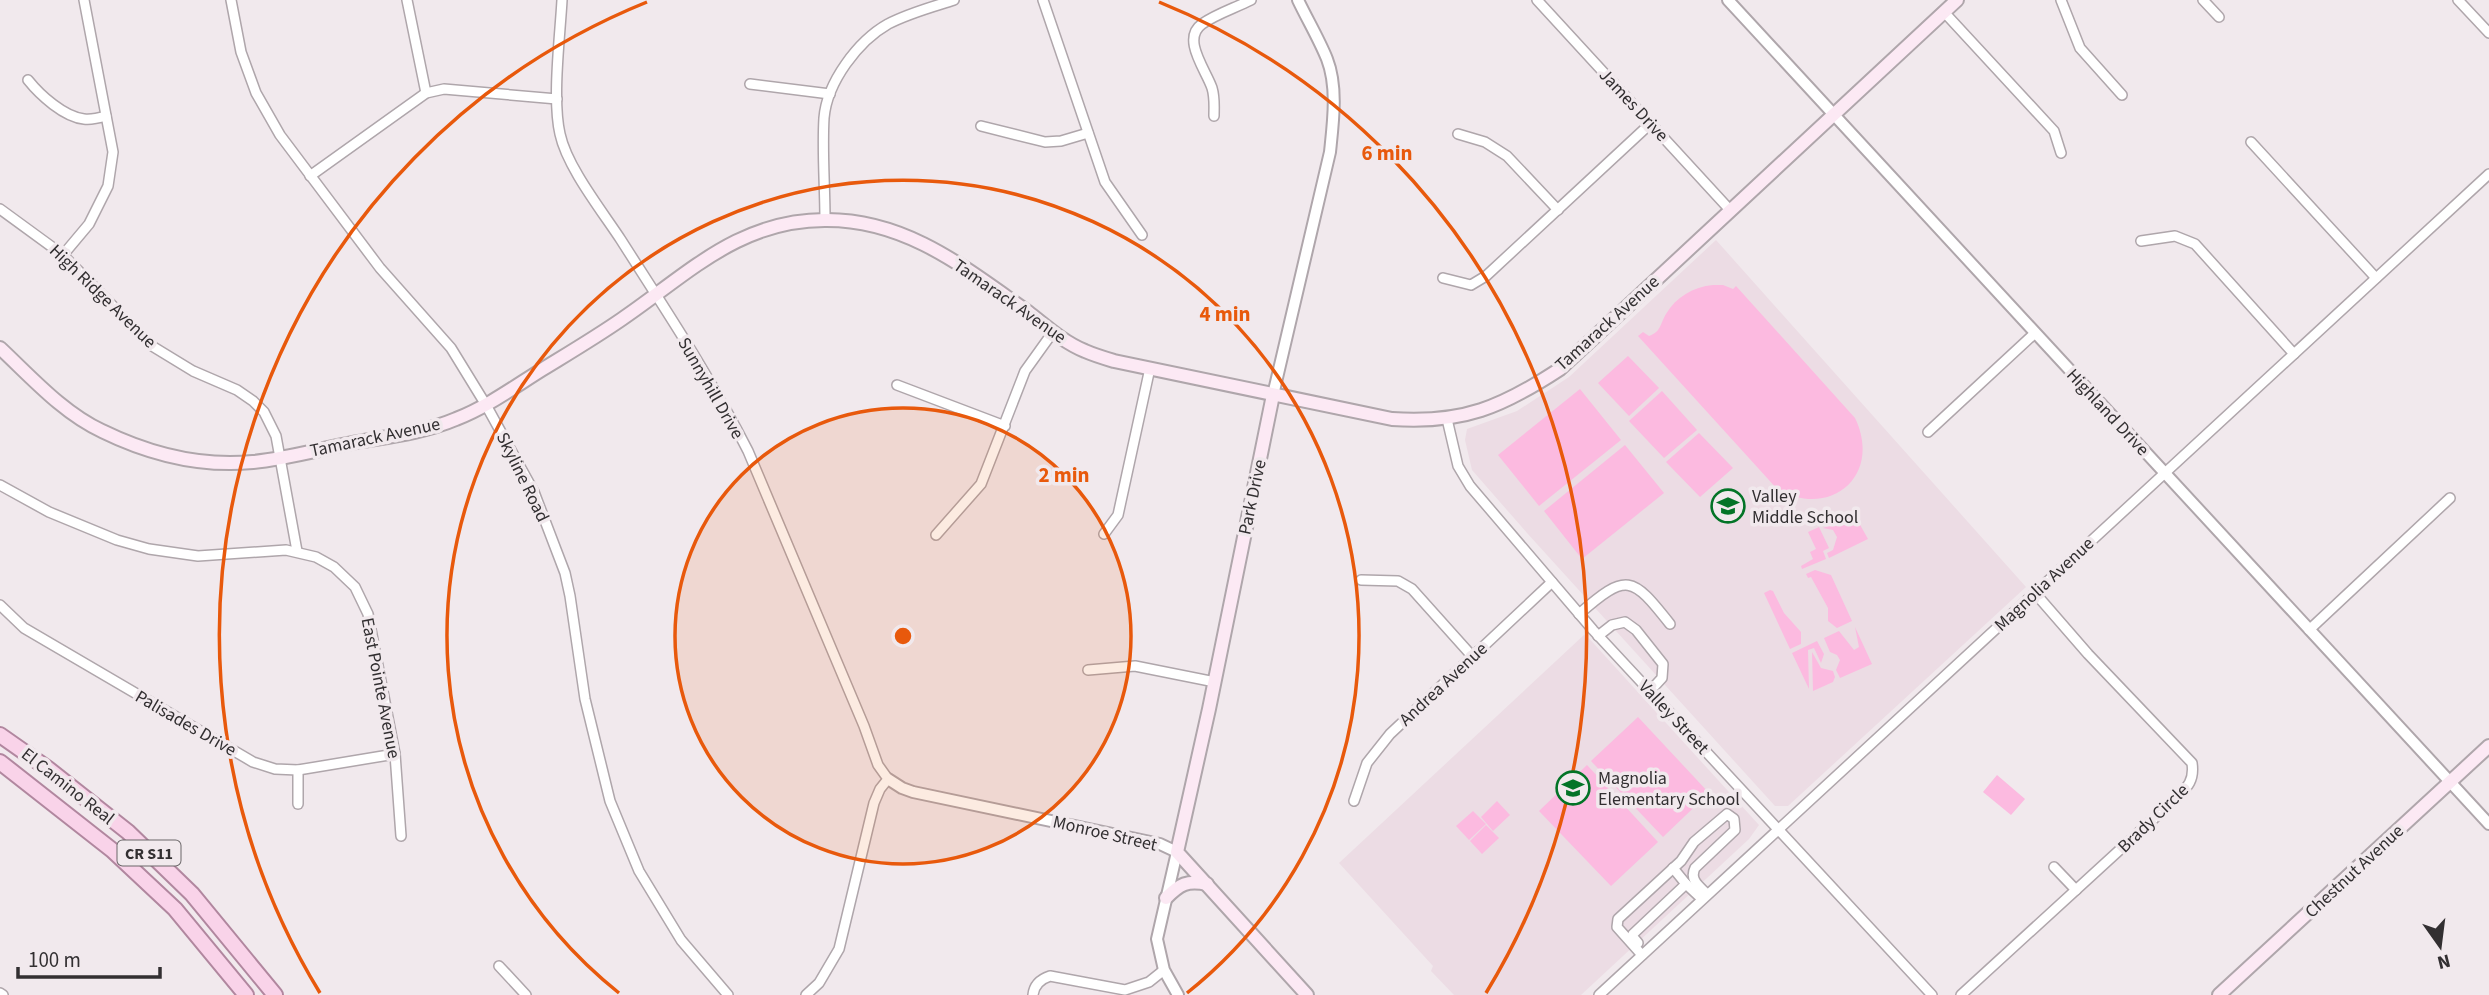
<svg xmlns="http://www.w3.org/2000/svg" width="2489" height="995" viewBox="0 0 2489 995" font-family="'Source Sans 3',sans-serif">
<style>
.built{fill:#ecdce4}
.green{fill:#fcbae0}
.lines{fill:none;stroke-linecap:round;stroke-linejoin:round}
.minor-casing{stroke:#afa6ab;stroke-width:12}
.tertiary-casing{stroke:#afa6ab;stroke-width:14}
.secondary-casing{stroke:#afa6ab;stroke-width:16}
.primary-casing{stroke:#b1879f;stroke-width:18}
.minor{stroke:#fff;stroke-width:9}
.tertiary{stroke:#fff;stroke-width:10}
.secondary{stroke:#fce9f4;stroke-width:12}
.primary{stroke:#f9d3e9;stroke-width:14}
.ring{fill:none;stroke:#e8590c;stroke-width:3.5}
.labels{text-anchor:middle;stroke-width:7;stroke-linejoin:round;paint-order:stroke}
.shield{fill:#f1e9ed;stroke:#6b6769;stroke-width:2}
.shield-label{font-size:16px;font-weight:bold;fill:#322f31}
.street-label{font-size:18px;fill:#322f31;stroke:#f1e9ed}
.poi-label{font-size:18px;fill:#322f31;stroke:#f1e9ed;text-anchor:start}
.centre{fill:#e8590c;stroke:#f1e9ed;stroke-width:3.5}
.ring-label{font-size:21px;text-anchor:middle;font-weight:bold;fill:#e8590c;stroke:#f1e9ed;stroke-width:7;stroke-linejoin:round;paint-order:stroke}
</style>
<rect width="100%" height="100%" fill="#f1e9ed"/>
<g class="built">
<polygon points="1716,240 2026,587 1788,806 1775,806 1527,533 1472,470 1465,440 1467,429 1517,411 1569,377"/>
<polygon points="1585,634 1759,825 1749,839 1581,995 1454,995 1431,971 1433,966 1339,863"/>
</g>
<g class="green">
<path d="M 1713,285 L 1723,285 L 1733,289 L 1736,286 L 1855,418 C 1882,474 1833,519 1778,490 L 1638,336 L 1643,332 L 1649,336 C 1661,332 1660,324 1666,314 C 1676,297 1693,287 1713,285 Z"/>
<polygon points="1628,356 1659,388 1629,416 1598,383"/>
<polygon points="1580,389 1621,440 1539,506 1498,455"/>
<polygon points="1662,391 1697,430 1664,458 1629,421"/>
<polygon points="1699,433 1733,468 1700,497 1666,462"/>
<polygon points="1625,445 1664,493 1582,559 1544,511"/>
<polygon points="1850,518 1859,523 1868,539 1829,558 1827,553 1833,550 1837,537 1833,530 1823,528"/>
<polygon points="1819,527 1829,548 1823,551 1826,559 1802,569 1801,566 1813,559 1810,552 1816,549 1808,532"/>
<polygon points="1815,570 1831,575 1852,621 1837,628 1828,621 1828,608 1811,577 1808,578 1806,574"/>
<polygon points="1770,590 1773,591 1784,613 1801,632 1801,644 1790,649 1764,593"/>
<polygon points="1855,627 1872,664 1840,678 1836,670 1840,660 1837,655 1830,652 1824,638 1839,631 1854,650 1859,647"/>
<polygon points="1817,641 1824,654 1821,663 1814,648 1808,650 1809,689 1792,653"/>
<polygon points="1812,652 1821,668 1833,671 1835,677 1833,682 1813,691"/>
<polygon points="1638,717 1709,793 1663,837 1591,761"/>
<polygon points="1587,765 1658,842 1611,886 1539,811"/>
<polygon points="1997,775 2025,799 2011,815 1983,792"/>
<polygon points="1497,801 1510,815 1493,831 1481,817"/>
<polygon points="1473,811 1486,824 1469,840 1456,826"/>
<polygon points="1486,825 1499,838 1482,854 1470,841"/>
</g>
<g class="lines">
<defs>
<g id="minor">
<polyline points="231,0 241,52 256,93 280,135 380,268 451,348 486,405 534,492 565,573 570,596 585,699 610,801 639,871 681,940 728,995"/>
<polyline points="407,0 426,93"/>
<path d="M 562,0 C 560,37 552,99 560,134 C 567,167 602,211 621,240 C 665,309 711,378 748,451 L 864,726 L 878,765 L 888,779 L 880,789 L 874,803 L 839,949 L 819,983 L 806,995"/>
<polyline points="1043,0 1105,182 1142,235"/>
<polyline points="1537,0 1730,210"/>
<polyline points="2061,0 2080,48 2122,95"/>
<polyline points="2203,0 2219,17"/>
<polyline points="2458,0 2489,33"/>
<polyline points="1944,12 2054,131 2061,153"/>
<path d="M 28,80 C 40,95 64,117 84,119 C 91,120 99,118 106,116"/>
<polyline points="750,84 830,94"/>
<path d="M 1214,116 C 1214,106 1215,98 1212,88 C 1206,70 1181,39 1202,24 C 1216,14 1235,8 1251,0"/>
<polyline points="981,126 1045,142 1061,141 1088,133"/>
<polyline points="1458,134 1485,142 1507,156 1558,210"/>
<polyline points="2251,142 2376,278"/>
<polyline points="310,176 426,93 444,89 557,99"/>
<polyline points="0,209 63,255 152,346 193,371 237,390 253,401 264,412 276,436 297,551"/>
<path d="M 825,220 C 825,186 822,151 824,118 C 827,82 858,41 888,24 C 909,13 932,7 954,0"/>
<polyline points="2141,241 2175,236 2195,244 2294,354"/>
<polyline points="63,255 89,224 108,186 113,152 84,0"/>
<polyline points="1443,278 1471,285 1486,276 1651,123"/>
<polyline points="897,385 1005,426"/>
<polyline points="1447,419 1458,466 1470,486 1593,630 1932,995"/>
<polyline points="1928,432 2035,333"/>
<polyline points="0,485 49,512 117,540 149,549 198,556 286,550 316,557 334,567 355,587 368,614 395,754 401,836"/>
<polyline points="1104,534 1118,515 1150,368"/>
<polyline points="936,535 981,484 1025,371 1053,332"/>
<polyline points="1361,580 1398,581 1412,589 1472,656"/>
<polyline points="0,605 24,628 253,762 275,769 298,770 395,754"/>
<path d="M 1579,614 C 1627,572 1632,576 1670,624"/>
<polyline points="2309,630 2450,498"/>
<polyline points="1598,636 1612,625 1625,622 1636,630 1663,664 1662,678 1650,691"/>
<polyline points="1088,670 1135,666 1215,682"/>
<polyline points="298,770 298,804"/>
<polyline points="1354,801 1367,763 1390,734 1552,582"/>
<polyline points="2054,867 2076,890"/>
<polyline points="1673,868 1686,884"/>
<polyline points="1638,943 1632,936 1633,934 1686,884 1702,899"/>
<path d="M 1642,955 L 1617,927 L 1618,919 L 1681,861 L 1694,842 L 1727,814 L 1734,819 L 1735,830 L 1695,868 C 1689,880 1700,887 1707,894"/>
<polyline points="499,966 526,995"/>
<polyline points="0,993 3,995"/>
<path d="M 1033,995 C 1034,985 1041,979 1050,976 L 1125,990 L 1149,982 L 1164,970"/>
<polyline points="1599,995 2489,174"/>
<path d="M 1961,995 L 2172,802 C 2185,789 2195,783 2192,763 L 2088,654 L 2035,593"/>
</g>
<g id="tertiary">
<polyline points="1728,0 2489,824"/>
<path d="M 1273,395 L 1330,152 C 1333,123 1338,87 1327,59 C 1319,39 1307,19 1298,0"/>
<polyline points="888,779 902,788 913,792 1160,844 1177,852 1157,939 1164,970 1178,995"/>
</g>
<g id="secondary">
<path d="M 0,348 C 31,377 63,413 102,431 C 149,454 201,467 253,462 C 286,459 320,449 352,443 C 386,437 423,433 456,419 C 487,407 514,387 543,369 C 569,353 596,337 622,319 C 688,274 740,219 827,220 C 907,220 965,268 1028,312 C 1046,326 1063,342 1085,351 C 1094,355 1104,358 1114,361 L 1392,419 C 1463,424 1502,407 1560,369 L 1957,0"/>
<polyline points="1273,395 1209,709 1177,852 1307,995"/>
<path d="M 1166,898 C 1180,884 1187,880 1207,884"/>
<polyline points="2219,995 2489,746"/>
</g>
<g id="primary">
<polyline points="0,735 47,768 128,832 192,894 275,995"/>
<polyline points="0,762 112,850 175,909 246,995"/>
</g>
</defs>
<use href="#minor" class="minor-casing"/>
<use href="#tertiary" class="tertiary-casing"/>
<use href="#secondary" class="secondary-casing"/>
<use href="#primary" class="primary-casing"/>
<use href="#minor" class="minor"/>
<use href="#tertiary" class="tertiary"/>
<use href="#secondary" class="secondary"/>
<use href="#primary" class="primary"/>
</g>
<circle cx="903" cy="636" r="228" fill="#e8590c" fill-opacity=".12"/>
<g class="ring">
<circle cx="903" cy="636" r="228"/>
<path d="M619 993A456 456 0 1 1 1187 993"/>
<path d="M320 993A684 684 0 0 1 647 2M1159 2A684 684 0 0 1 1486 993"/>
</g>
<defs>
<symbol id="school-ring" viewBox="-11 -11 22 22"><circle r="9.5" fill="#f1e9ed" stroke="#037427" stroke-width="1.5"/><path d="M0-5L7-2L0 1L-7-2ZM-4 1L0 2.5L4 1V4Q0 6-4 4Z" fill="#037427"/></symbol>
</defs>
<g fill-rule="evenodd">
<use href="#school-ring" x="1709" y="487" width="38" height="38"/>
<use href="#school-ring" x="1554" y="769" width="38" height="38"/>
</g>
<g class="labels">
<rect class="shield" x="117.5" y="840.5" width="63" height="25" rx="5"/>
<g class="shield-label">
<text x="149" y="859">CR S11</text>
</g>
<g class="street-label">
<text transform="translate(1634 105) rotate(47)" y="6">James Drive</text>
<text transform="translate(103 296) rotate(44)" y="6">High Ridge Avenue</text>
<text transform="translate(1010 301) rotate(35)" y="6">Tamarack Avenue</text>
<text transform="translate(1607 323) rotate(-42)" y="6">Tamarack Avenue</text>
<text transform="translate(711 388) rotate(60)" y="6">Sunnyhill Drive</text>
<text transform="translate(2108 412) rotate(47)" y="6">Highland Drive</text>
<text transform="translate(375 437) rotate(-12)" y="6">Tamarack Avenue</text>
<text transform="translate(523 477) rotate(64)" y="6">Skyline Road</text>
<text transform="translate(1252 497) rotate(-78)" y="6">Park Drive</text>
<text transform="translate(2044 584) rotate(-43)" y="6">Magnolia Avenue</text>
<text transform="translate(1443 684) rotate(-43)" y="6">Andrea Avenue</text>
<text transform="translate(381 688) rotate(79)" y="6">East Pointe Avenue</text>
<text transform="translate(1674 717) rotate(47)" y="6">Valley Street</text>
<text transform="translate(186 723) rotate(30)" y="6">Palisades Drive</text>
<text transform="translate(68 786) rotate(38)" y="6">El Camino Real</text>
<text transform="translate(2153 818) rotate(-44)" y="6">Brady Circle</text>
<text transform="translate(1105 833) rotate(13)" y="6">Monroe Street</text>
<text transform="translate(2354 871) rotate(-43)" y="6">Chestnut Avenue</text>
</g>
<g class="poi-label">
<text x="1752" y="502">Valley<tspan x="1752" dy="21">Middle School</tspan></text>
<text x="1598" y="784">Magnolia<tspan x="1598" dy="21">Elementary School</tspan></text>
</g>
</g>
<circle cx="903" cy="636" r="10" class="centre"/>
<g class="ring-label">
<text x="1387" y="160">6 min</text>
<text x="1225" y="321">4 min</text>
<text x="1064" y="482">2 min</text>
</g>
<g transform="translate(2440 946) rotate(166)" stroke="#f1e9ed" stroke-width="5" paint-order="stroke">
<path d="M0-5L12 26L0 18L-12 26Z" fill="#322f31"/>
<text y="-10" font-size="19" font-weight="bold" text-anchor="middle" fill="#322f31">N</text>
</g>
<path d="M18 967v10h142v-10" fill="none" stroke="#322f31" stroke-width="3.5"/>
<text x="28" y="967" font-size="21" fill="#322f31" stroke="#f1e9ed" stroke-width="5" paint-order="stroke">100 m</text>
</svg>
